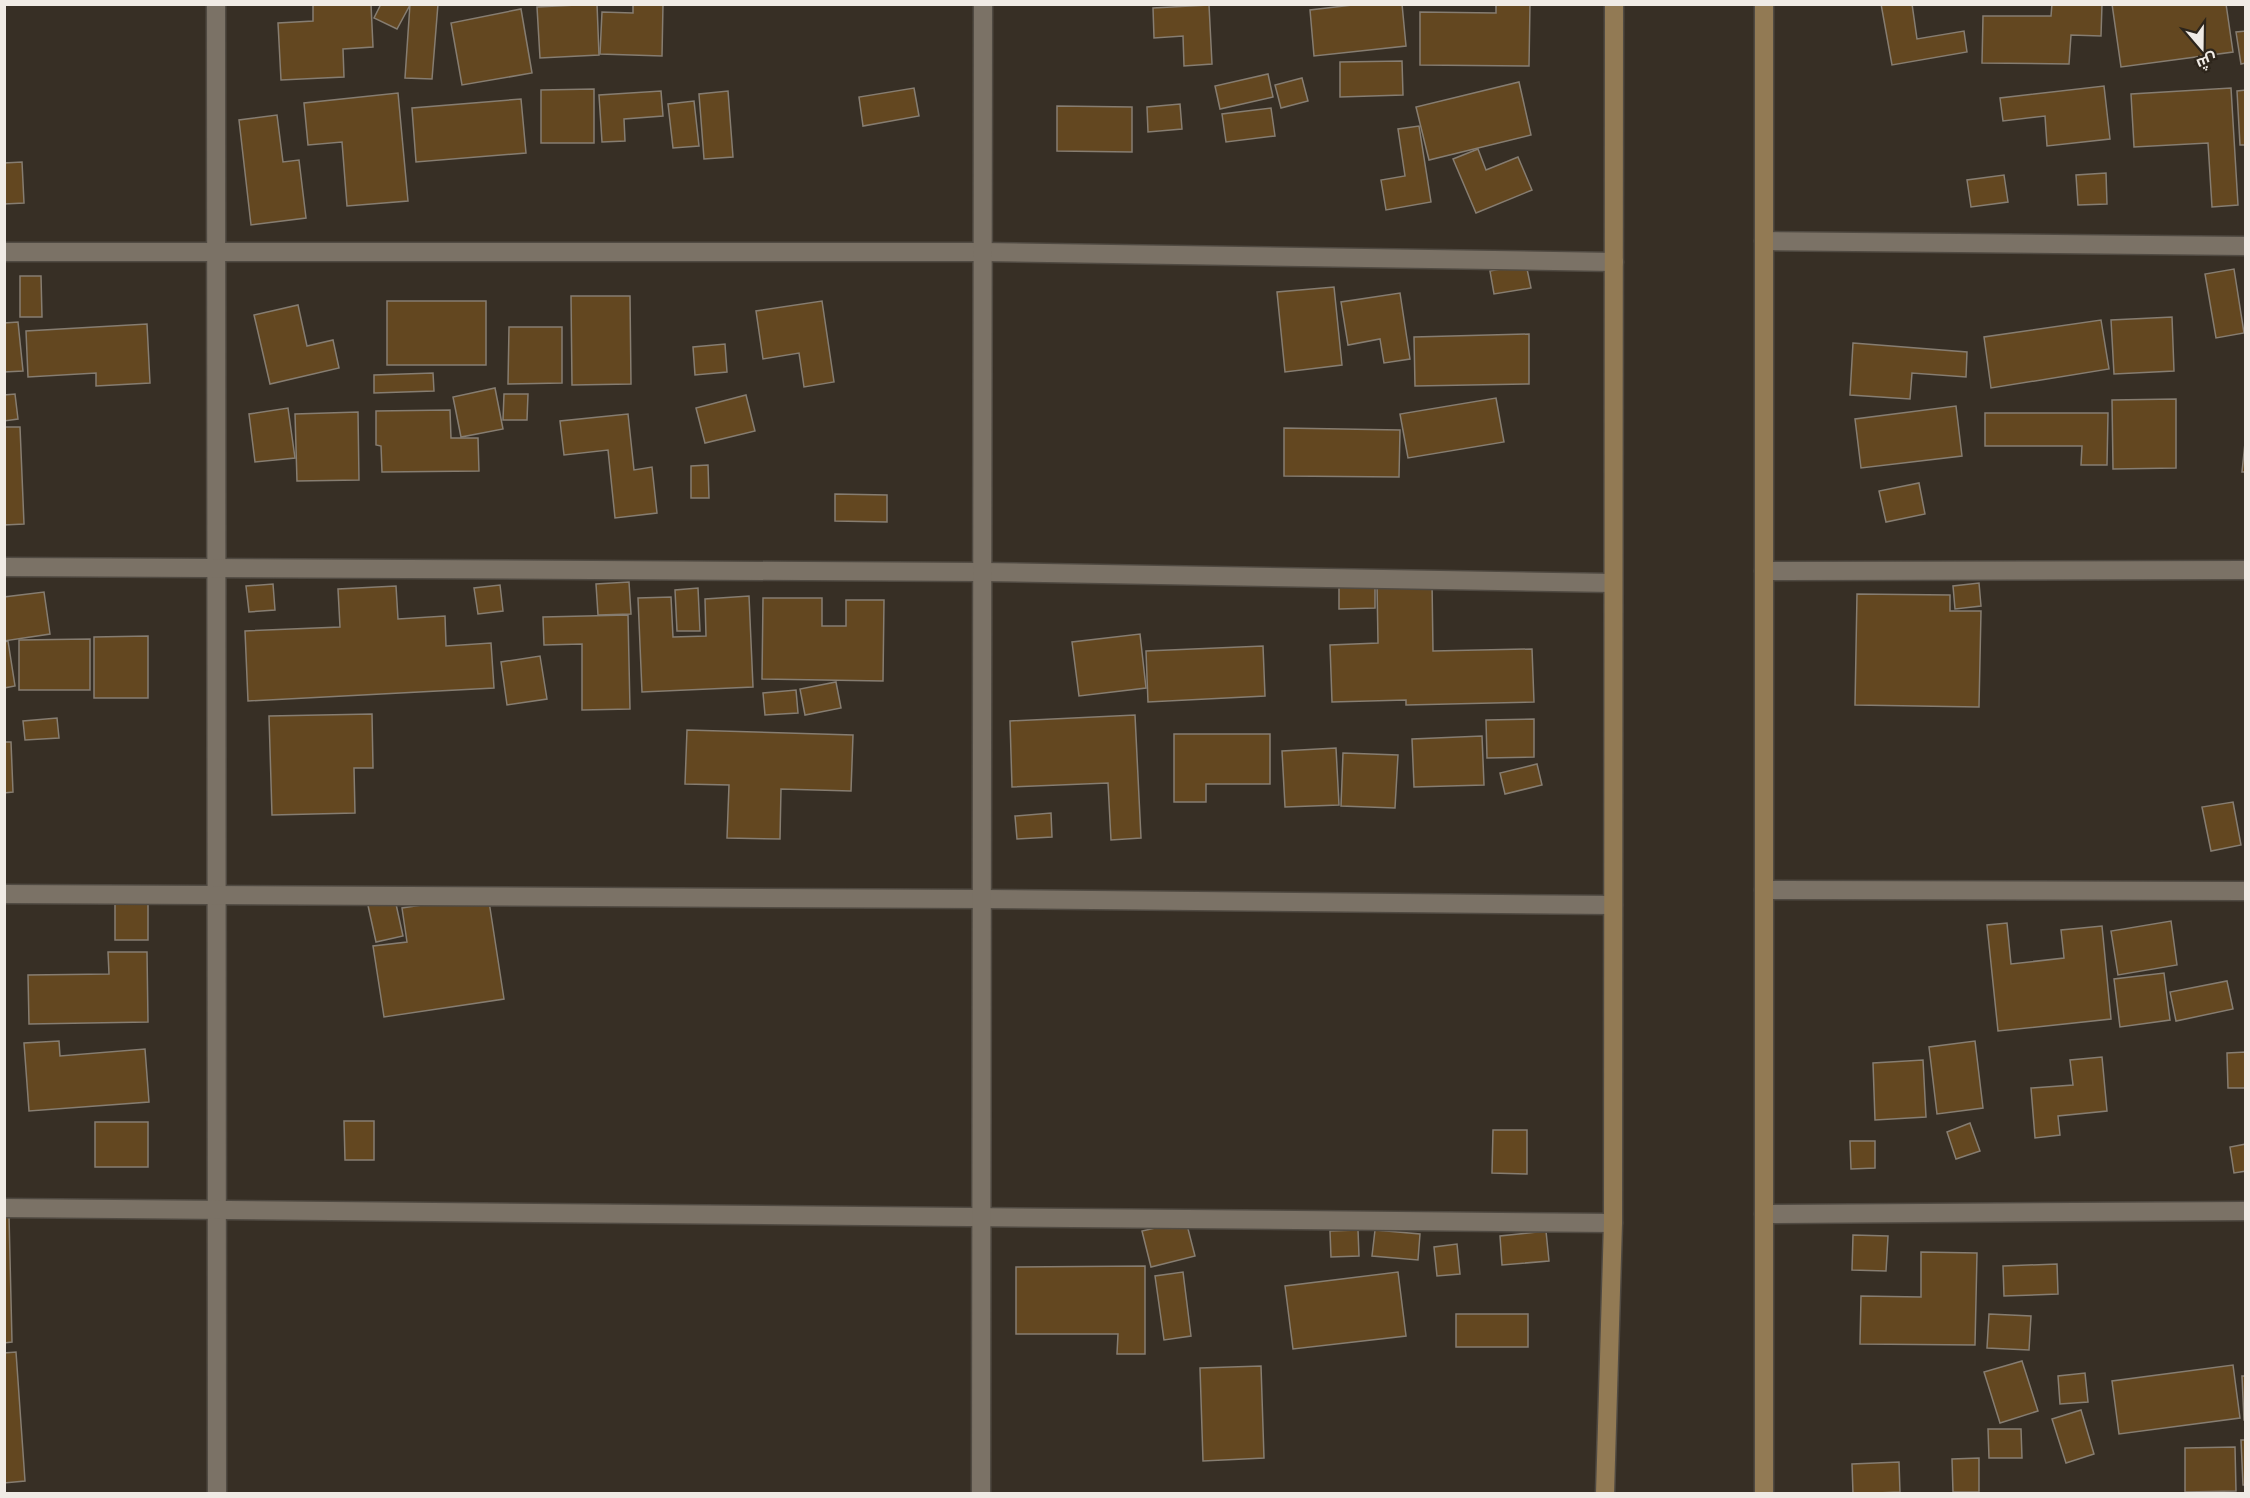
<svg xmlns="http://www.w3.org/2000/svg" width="2250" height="1498" viewBox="0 0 2250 1498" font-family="'Public Sans',Cairo,sans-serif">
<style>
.building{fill:#634720;stroke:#867d71;stroke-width:1.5}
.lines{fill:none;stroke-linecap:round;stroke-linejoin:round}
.street-casing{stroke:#504a42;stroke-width:21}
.secondary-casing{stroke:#504a42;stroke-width:21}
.street{stroke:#7b7266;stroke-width:18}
.secondary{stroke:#927a54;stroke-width:18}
</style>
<rect width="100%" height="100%" fill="#372f25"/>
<g class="building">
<polygon points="313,4 371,4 373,47 343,49 344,77 281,80 278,23 313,21"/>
<polygon points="381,4 410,5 397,29 374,18"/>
<polygon points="410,4 438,4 432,79 405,78"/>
<polygon points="597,4 599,55 540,58 537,7"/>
<polygon points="633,4 663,4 662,56 600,54 602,12 633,13"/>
<polygon points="1361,4 1402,4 1406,46 1314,56 1310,10"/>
<polygon points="1496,4 1530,4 1529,66 1420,65 1420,12 1496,13"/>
<polygon points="1881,4 1912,4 1917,39 1964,31 1967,52 1892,65"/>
<polygon points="2052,4 2102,4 2101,36 2071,35 2069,64 1982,63 1983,16 2051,16"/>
<polygon points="2112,4 2226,4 2233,52 2121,67"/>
<polygon points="1209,5 1212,64 1184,66 1183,36 1154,38 1153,8"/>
<polygon points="521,9 532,73 462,85 451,23"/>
<polygon points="2246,31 2246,63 2241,64 2236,32"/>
<polygon points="1402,61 1403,95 1340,97 1340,62"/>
<polygon points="1268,74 1273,97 1220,109 1215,86"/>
<polygon points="1302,78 1308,101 1281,108 1275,85"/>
<polygon points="1519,82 1531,135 1429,160 1416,107"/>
<polygon points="2104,86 2110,139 2047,146 2045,116 2003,121 2000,98"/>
<polygon points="914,88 919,116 863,126 859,97"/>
<polygon points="2231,88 2238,205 2212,207 2208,143 2134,147 2131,94"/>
<polygon points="594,89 594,143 541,143 541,90"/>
<polygon points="2246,90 2246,145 2240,145 2237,91"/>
<polygon points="661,91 663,116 624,119 625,141 602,142 599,95"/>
<polygon points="728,91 733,157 704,159 699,94"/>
<polygon points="398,93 408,201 347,206 342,142 308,145 304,103"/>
<polygon points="521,99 526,153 416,162 412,108"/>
<polygon points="694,101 699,146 673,148 668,104"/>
<polygon points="1180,104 1182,129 1148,132 1147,107"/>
<polygon points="1057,106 1132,107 1132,152 1057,151"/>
<polygon points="1271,108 1275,136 1226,142 1222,114"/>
<polygon points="277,115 283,162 299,160 306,218 251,225 239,120"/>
<polygon points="1419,126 1431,202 1386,210 1381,180 1405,176 1398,129"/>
<polygon points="1478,149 1486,170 1518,157 1532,190 1476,213 1453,159"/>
<polygon points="22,162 24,203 4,204 4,163"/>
<polygon points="2106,173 2107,204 2078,205 2076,175"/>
<polygon points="2004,175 2008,202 1971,207 1967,180"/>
<polygon points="1526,264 1531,288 1494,294 1490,271"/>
<polygon points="2234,269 2244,333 2216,338 2205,274"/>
<polygon points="20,276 41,276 42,317 20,317"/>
<polygon points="1334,287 1342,365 1285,372 1277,292"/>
<polygon points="1400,293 1410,359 1384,363 1380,339 1348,345 1341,302"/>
<polygon points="571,296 630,296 631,384 572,385"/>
<rect x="387" y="301" width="99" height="64"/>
<polygon points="822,301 834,382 804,387 799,353 763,359 756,311"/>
<polygon points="298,305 307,346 333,340 339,368 270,384 254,315"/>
<polygon points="2172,317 2174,371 2114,374 2111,320"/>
<polygon points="2101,320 2109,369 1991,388 1984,337"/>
<polygon points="18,322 23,371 4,372 4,323"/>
<polygon points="147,324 150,383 96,386 96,373 28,377 26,331"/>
<polygon points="509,327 562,327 562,383 508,384"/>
<polygon points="1529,334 1529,384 1415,386 1414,337"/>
<polygon points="1853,343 1967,352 1966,377 1912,373 1910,399 1850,395"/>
<polygon points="725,344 727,372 695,375 693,347"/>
<polygon points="433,373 434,391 374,393 374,375"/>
<polygon points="495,388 503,429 461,437 453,397"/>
<polygon points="15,394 18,419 4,421 4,395"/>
<polygon points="504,394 528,394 527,420 503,420"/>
<polygon points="746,395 755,431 705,443 696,408"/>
<polygon points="1496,398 1504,442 1408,458 1400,414"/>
<polygon points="2176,399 2176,468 2113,469 2112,400"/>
<polygon points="1956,406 1962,456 1861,468 1855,419"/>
<polygon points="288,408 295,458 255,462 249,414"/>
<polygon points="450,410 451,438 478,438 479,471 382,472 381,446 376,445 376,411"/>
<polygon points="358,412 359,480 297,481 295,414"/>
<polygon points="1985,413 2108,413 2107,465 2081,465 2082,446 1985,446"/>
<polygon points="628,414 634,470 652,467 657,513 615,518 608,450 564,455 560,421"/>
<polygon points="4,427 20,427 24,524 4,525"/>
<polygon points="1284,428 1400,430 1399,477 1284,476"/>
<polygon points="2246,433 2246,472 2242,472"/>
<polygon points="708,465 709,498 691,498 691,466"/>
<polygon points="1919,483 1925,514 1886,522 1879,491"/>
<polygon points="835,494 887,495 887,522 835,521"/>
<polygon points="629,582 631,614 598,615 596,584"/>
<polygon points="1375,582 1375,608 1339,609 1339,583"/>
<polygon points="1432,582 1433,651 1532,649 1534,702 1406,705 1406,700 1332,702 1330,645 1378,643 1377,583"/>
<polygon points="1979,583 1981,606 1955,609 1953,586"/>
<polygon points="273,584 275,610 249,612 246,586"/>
<polygon points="500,585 503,611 478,614 474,588"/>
<polygon points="396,586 398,619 445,616 446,646 491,643 494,688 248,701 245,631 340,627 338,589"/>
<polygon points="698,588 700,631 677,631 675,590"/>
<polygon points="44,592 50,634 4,641 4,597"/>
<polygon points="1857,594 1950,595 1950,611 1981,611 1979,707 1855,705"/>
<polygon points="749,596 753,687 642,692 638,598 671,597 673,637 706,636 705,599"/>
<polygon points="763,598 822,598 822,626 846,626 846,600 884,600 883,681 762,679"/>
<polygon points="628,615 630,709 582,710 582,644 544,645 543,617"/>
<polygon points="1140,634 1146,688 1079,696 1072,642"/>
<polygon points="148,636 148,698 94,698 94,637"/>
<polygon points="90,639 90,690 19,690 19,640"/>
<polygon points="8,641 15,686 4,688 4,642"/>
<polygon points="1263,646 1265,696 1148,702 1146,651"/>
<polygon points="540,656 547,699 507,705 501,662"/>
<polygon points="836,682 841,708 805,715 800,689"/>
<polygon points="796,690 798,713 765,715 763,693"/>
<polygon points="372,714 373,768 354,768 355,813 272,815 269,716"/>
<polygon points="1135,715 1141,838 1111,840 1108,783 1012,787 1010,721"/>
<polygon points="57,718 59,738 25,740 23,721"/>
<polygon points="1534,719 1534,757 1487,758 1486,720"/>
<polygon points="687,730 853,735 851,791 781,789 780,839 727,838 729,785 685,784"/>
<polygon points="1174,734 1270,734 1270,784 1206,784 1206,802 1174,802"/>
<polygon points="1482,736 1484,785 1414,787 1412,739"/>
<polygon points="4,742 11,742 13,792 4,793"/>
<polygon points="1336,748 1339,805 1285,807 1282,751"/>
<polygon points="1343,753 1398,755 1395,808 1341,806"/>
<polygon points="1537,764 1542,785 1505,794 1500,773"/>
<polygon points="2233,802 2241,845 2211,851 2202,807"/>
<polygon points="1051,813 1052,837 1017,839 1015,816"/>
<polygon points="394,895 403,936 376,942 367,901"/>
<polygon points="488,895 504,999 384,1017 373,946 407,942 402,908"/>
<polygon points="148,903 148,940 115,940 115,904"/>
<polygon points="2171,921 2177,965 2118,975 2111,931"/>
<polygon points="2007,923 2011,964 2064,958 2061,930 2102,926 2111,1019 1998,1031 1987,925"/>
<polygon points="108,952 147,952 148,1022 29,1024 28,975 109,974"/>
<polygon points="2164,973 2170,1020 2120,1027 2114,979"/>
<polygon points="2227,981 2233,1009 2176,1021 2170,992"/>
<polygon points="59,1041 60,1056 145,1049 149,1102 29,1111 24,1043"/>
<polygon points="1975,1041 1983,1108 1937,1114 1929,1047"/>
<polygon points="2246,1052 2246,1088 2228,1088 2227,1053"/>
<polygon points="2102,1057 2107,1111 2058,1116 2060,1135 2035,1138 2031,1088 2073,1085 2070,1060"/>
<polygon points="1923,1060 1926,1117 1875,1120 1873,1063"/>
<polygon points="344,1121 374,1121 374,1160 345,1160"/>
<rect x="95" y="1122" width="53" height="45"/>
<polygon points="1970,1123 1980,1151 1956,1159 1947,1132"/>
<polygon points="1493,1130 1527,1130 1527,1174 1492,1173"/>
<polygon points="1850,1141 1875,1141 1875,1168 1851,1169"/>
<polygon points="2246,1144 2246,1171 2234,1173 2230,1147"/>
<polygon points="4,1216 9,1216 12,1342 4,1343"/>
<polygon points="1186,1221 1195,1256 1151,1267 1142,1231"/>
<polygon points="1358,1230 1359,1256 1331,1257 1330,1231"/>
<polygon points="1375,1230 1420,1234 1418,1260 1372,1256"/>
<polygon points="1546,1231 1549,1261 1502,1265 1500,1236"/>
<polygon points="1853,1235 1888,1236 1886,1271 1852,1270"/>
<polygon points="1457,1244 1460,1274 1437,1276 1434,1247"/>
<polygon points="1921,1252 1977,1253 1975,1345 1860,1344 1861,1296 1921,1297"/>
<polygon points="2057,1264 2058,1294 2004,1296 2003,1266"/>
<polygon points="1145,1266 1145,1354 1117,1354 1118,1334 1016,1334 1016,1267"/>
<polygon points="1183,1272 1191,1336 1164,1340 1155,1276"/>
<polygon points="1398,1272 1406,1336 1293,1349 1285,1286"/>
<rect x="1456" y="1314" width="72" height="33"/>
<polygon points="1989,1314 2031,1316 2029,1350 1987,1348"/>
<polygon points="16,1352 25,1481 4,1483 4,1353"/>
<polygon points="2022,1361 2038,1411 2000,1423 1984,1372"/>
<polygon points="2233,1365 2240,1418 2119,1434 2112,1381"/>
<polygon points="1261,1366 1264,1458 1203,1461 1200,1368"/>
<polygon points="2085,1373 2088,1402 2060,1404 2058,1376"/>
<polygon points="2242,1376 2246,1376 2246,1420 2244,1420"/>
<polygon points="2081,1410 2094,1454 2066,1463 2052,1419"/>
<polygon points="1988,1429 2021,1429 2022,1458 1989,1458"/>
<polygon points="2241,1440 2246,1440 2246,1485 2243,1485"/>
<polygon points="2235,1447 2236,1491 2185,1492 2185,1448"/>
<polygon points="1979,1458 1979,1492 1953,1492 1952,1459"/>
<polygon points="1899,1462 1900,1492 1853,1494 1852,1464"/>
</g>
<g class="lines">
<defs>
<g id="street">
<polyline points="216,4 217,1494"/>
<polyline points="1764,241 2246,246"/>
<polyline points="4,252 983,252 1614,262"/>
<polyline points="4,567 983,572 1613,583"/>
<polyline points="1764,571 2246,570"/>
<polyline points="1764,890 2246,891"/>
<polyline points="4,894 982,899 1613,905"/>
<polyline points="4,1208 1613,1223"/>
<polyline points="1764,1214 2246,1211"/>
<polyline points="981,1494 983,4"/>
</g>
<g id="secondary">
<polyline points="1605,1494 1613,1223 1614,4"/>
<polyline points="1764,1494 1764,4"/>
</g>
</defs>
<use href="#street" class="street-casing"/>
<use href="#secondary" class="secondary-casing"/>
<use href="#street" class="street"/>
<use href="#secondary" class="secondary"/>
</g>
<rect width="2250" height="1498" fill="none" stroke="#f0ebe5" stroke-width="12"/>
<g transform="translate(2202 48) rotate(160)" stroke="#2d251b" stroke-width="4.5" paint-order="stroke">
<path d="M0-4.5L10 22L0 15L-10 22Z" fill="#f0ebe5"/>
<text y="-9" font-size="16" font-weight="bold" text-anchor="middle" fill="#f0ebe5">ش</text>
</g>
</svg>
